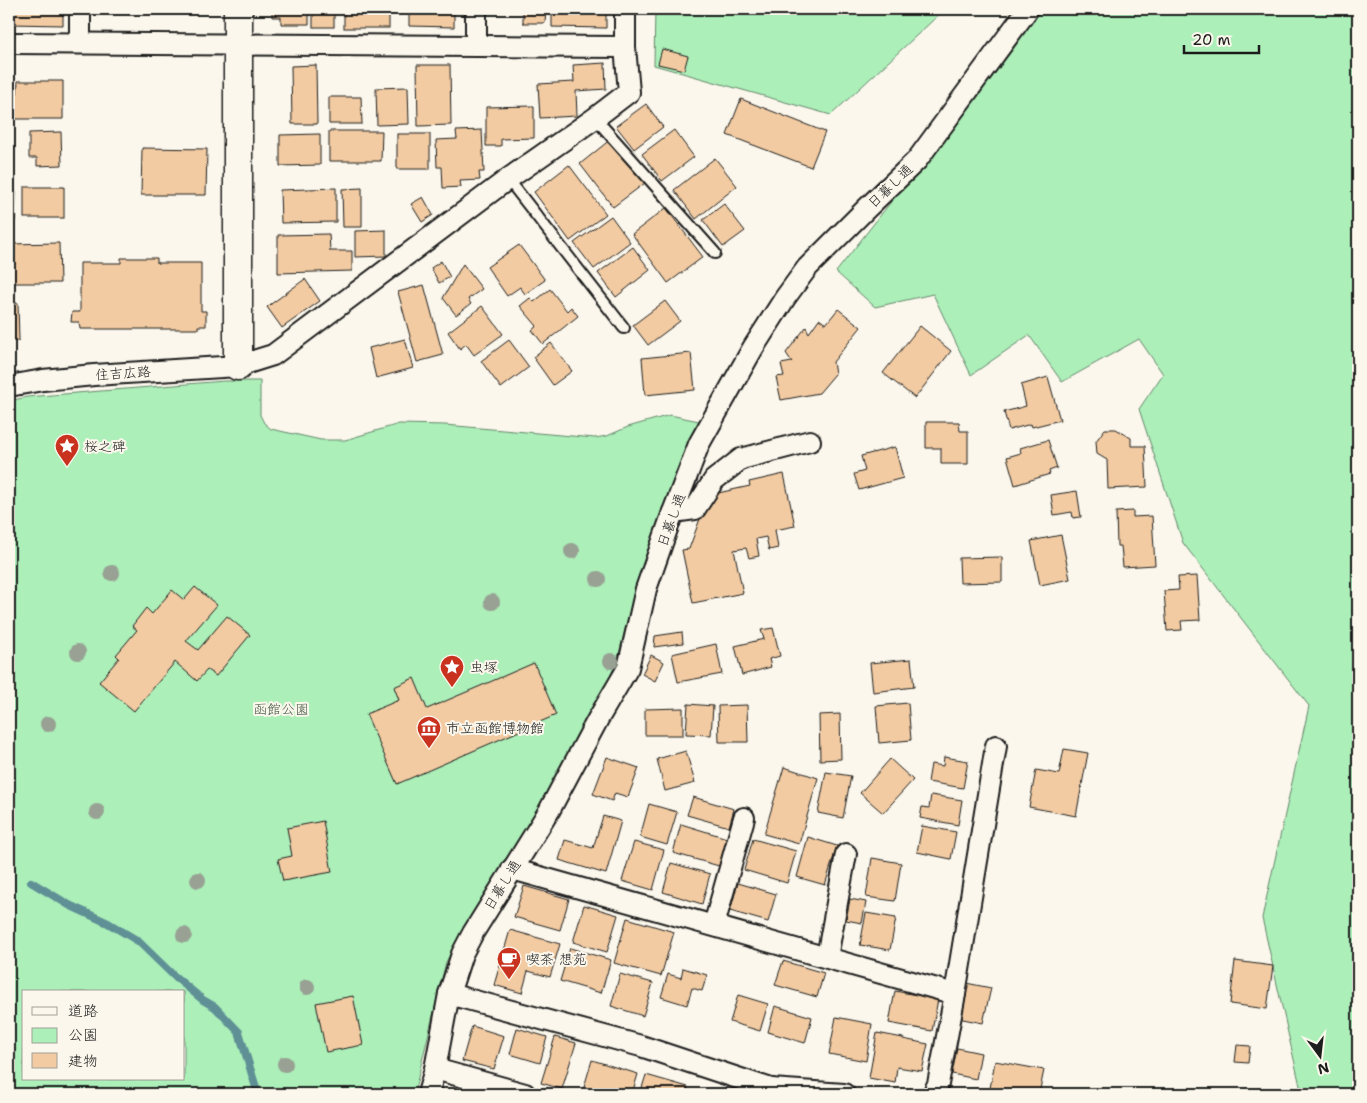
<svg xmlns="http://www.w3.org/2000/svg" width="1367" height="1103" viewBox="0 0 1367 1103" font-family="'Shantell Sans','Klee One',sans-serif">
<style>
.green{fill:#acefb9;stroke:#64866a;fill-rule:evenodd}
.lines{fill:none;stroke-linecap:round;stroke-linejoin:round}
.stream{stroke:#5f9095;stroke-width:8}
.building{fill:#f2cba2;stroke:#1c1c1c}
.lane-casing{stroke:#1c1c1c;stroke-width:14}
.street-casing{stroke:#1c1c1c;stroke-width:24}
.secondary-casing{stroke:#1c1c1c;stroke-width:31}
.lane{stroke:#fbf7ec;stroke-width:10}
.street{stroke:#fbf7ec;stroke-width:20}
.secondary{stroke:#fbf7ec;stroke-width:28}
.tree{fill:#98a193}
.labels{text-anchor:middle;stroke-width:4;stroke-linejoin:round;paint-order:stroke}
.street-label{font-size:14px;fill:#1c1c1c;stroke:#fbf7ec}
.poi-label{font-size:14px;fill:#1c1c1c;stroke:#fbf7ec;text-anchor:start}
.park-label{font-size:14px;fill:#475b4b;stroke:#fbf7ec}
</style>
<rect width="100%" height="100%" fill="#fbf7ec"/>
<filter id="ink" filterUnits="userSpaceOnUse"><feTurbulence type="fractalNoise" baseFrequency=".02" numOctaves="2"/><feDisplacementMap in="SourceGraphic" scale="10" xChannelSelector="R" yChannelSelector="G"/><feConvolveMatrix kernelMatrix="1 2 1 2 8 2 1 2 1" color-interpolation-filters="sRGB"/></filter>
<g filter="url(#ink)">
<g class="green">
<polygon points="655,9 945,9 831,115 654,65"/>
<polygon points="1042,9 1358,9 1358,1094 1309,1094 1300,1086 1262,918 1309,706 1183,543 1139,409 1163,374 1139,339 1062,382 1029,335 971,375 933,294 875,307 836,272"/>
<path d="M 224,381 L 260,381 L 260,415 L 264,423 L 271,429 L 321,440 L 345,440 L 399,424 L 445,425 L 595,438 L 607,436 L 628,427 L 670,415 L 699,421 L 693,431 L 655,535 L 629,613 L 619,654 L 608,682 L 547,794 L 465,927 L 446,962 L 414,1094 L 9,1094 L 9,401 L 27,397 ZM 24,992 L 184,992 L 184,1079 L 24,1079 Z"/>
</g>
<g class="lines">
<polyline class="stream" points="31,882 69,905 108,923 138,941 173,975 203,1000 215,1007 239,1032 258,1094"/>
</g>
<g class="building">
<polygon points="12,9 63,9 63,25 11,24"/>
<polygon points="272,9 309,9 309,24 281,24 281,17 272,17"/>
<rect x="313" y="9" width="21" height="18"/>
<rect x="344" y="9" width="45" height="19"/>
<polygon points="409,9 454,9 454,27 409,26"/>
<polygon points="523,9 546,9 545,23 523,23"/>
<polygon points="552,9 606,9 606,28 552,27"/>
<polygon points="662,49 688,56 684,70 658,64"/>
<polygon points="605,63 606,89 576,91 577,116 540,118 538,84 574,82 573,65"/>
<polygon points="316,65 317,124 292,124 291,66"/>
<polygon points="417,65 450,65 451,125 418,126"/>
<polygon points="18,81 63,81 63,119 13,119 13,95 17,95"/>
<polygon points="408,87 409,124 377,125 376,88"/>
<polygon points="329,97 361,97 362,124 329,124"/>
<polygon points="741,99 825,132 811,167 727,135"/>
<polygon points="646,104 663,127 634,149 616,126"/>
<polygon points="534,106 534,138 501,139 501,146 486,146 486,107"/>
<rect x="9" y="123" width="3" height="30"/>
<polygon points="482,130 484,172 479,172 480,180 460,181 461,187 443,188 442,167 437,167 436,140 457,139 456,131"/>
<polygon points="674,130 694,157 662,181 642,154"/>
<polygon points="329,131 382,131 381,161 329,161"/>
<polygon points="61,132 62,165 37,166 37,158 29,158 29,133"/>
<polygon points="320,134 320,165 280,166 280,135"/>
<rect x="397" y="134" width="33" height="35"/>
<polygon points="611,139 645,183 613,207 580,164"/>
<polygon points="142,148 207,149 206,195 141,195"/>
<polygon points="715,158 737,186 696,219 674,190"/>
<polygon points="569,165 606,214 570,241 534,192"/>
<rect x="24" y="187" width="40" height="31"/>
<polygon points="336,188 336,222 281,223 280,190"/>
<polygon points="362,188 362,227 343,227 342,189"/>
<polygon points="9,192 16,192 15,221 9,221"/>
<polygon points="423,197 433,215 422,222 411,204"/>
<polygon points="724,204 745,231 723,247 703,220"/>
<polygon points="666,208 703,257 668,283 632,234"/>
<polygon points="611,216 630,242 594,269 574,243"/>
<polygon points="386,230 386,256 355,257 355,231"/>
<polygon points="329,234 330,251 352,251 352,271 278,273 278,235"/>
<polygon points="59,243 60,283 9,283 9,244"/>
<polygon points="519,245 545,280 525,294 520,287 507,296 487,267"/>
<polygon points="633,247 650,270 616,297 598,273"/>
<polygon points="121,258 157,258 157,263 201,263 201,311 206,311 206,326 198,326 198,329 80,329 79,322 71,322 72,312 80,312 80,263 121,263"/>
<polygon points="441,261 450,277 439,283 431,268"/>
<polygon points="463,264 482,289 468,299 471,304 456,315 443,298"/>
<polygon points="305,279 320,301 282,328 267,307"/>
<polygon points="424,285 443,355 417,362 398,292"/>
<polygon points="550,289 567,311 571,307 578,316 543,344 532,330 537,326 520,306 530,298 534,302"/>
<polygon points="665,301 680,321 648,345 633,325"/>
<polygon points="9,303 18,303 19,341 9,341"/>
<polygon points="482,306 503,334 474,355 466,344 460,349 448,332"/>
<polygon points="838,309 861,327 833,362 835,374 819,393 781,400 776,377 784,376 781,364 792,362 786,353 806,327 809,333 819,319 826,324"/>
<polygon points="920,326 951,351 915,398 883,373"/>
<polygon points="405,339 413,368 376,378 369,348"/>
<polygon points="509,340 529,367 501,388 481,361"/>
<polygon points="551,343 572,371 553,385 533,357"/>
<polygon points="691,353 695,390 645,395 642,358"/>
<polygon points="1048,377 1060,420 1032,427 1031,424 1009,430 1004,412 1026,406 1021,385"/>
<polygon points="926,422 959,422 960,431 968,431 968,464 941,464 941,448 926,448"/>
<polygon points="1105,429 1116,429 1131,438 1131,446 1145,446 1147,487 1108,489 1107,460 1097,454 1096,441"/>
<polygon points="1048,440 1057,468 1049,471 1050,474 1015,485 1007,457 1021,453 1020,448"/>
<polygon points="895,447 903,478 859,490 854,474 865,471 861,456"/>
<polygon points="784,474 795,526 775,530 778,548 769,550 766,537 756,539 759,556 749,558 746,548 734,550 743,593 693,603 682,550 689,549 705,505 711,503 718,493 750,486 749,482"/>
<polygon points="1077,491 1081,517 1073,518 1072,512 1054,515 1051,495"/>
<polygon points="1133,511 1133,517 1152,516 1155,565 1123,567 1121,546 1117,546 1116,512"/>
<polygon points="1061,535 1070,579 1040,585 1031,541"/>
<polygon points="1002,557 1002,582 960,583 959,558"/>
<polygon points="1197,576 1200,620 1181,621 1182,630 1167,631 1164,591 1179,590 1178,577"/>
<polygon points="195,587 217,605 186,641 198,650 227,616 250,635 216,676 207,670 197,681 175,662 134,711 99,682 119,658 116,655 137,630 132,626 146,608 152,614 172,590 184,600"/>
<polygon points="773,628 780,656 769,659 771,667 742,675 735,646 764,639 761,630"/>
<polygon points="682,632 683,643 654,647 655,636"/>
<polygon points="716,644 722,674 678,682 672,654"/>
<polygon points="651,655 664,662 655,681 642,674"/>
<polygon points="911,659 914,687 873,692 870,663"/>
<polygon points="534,663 556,715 397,784 366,714 399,700 394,687 414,678 427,709"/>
<polygon points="908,703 911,740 879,743 876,706"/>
<polygon points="688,704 713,706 711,735 686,734"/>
<polygon points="747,705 748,742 719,742 718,706"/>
<polygon points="683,708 683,735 645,735 645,709"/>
<polygon points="840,714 841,759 820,760 819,715"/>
<polygon points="1064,749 1088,753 1076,816 1029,807 1036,770 1059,774"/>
<polygon points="686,751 695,783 665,791 657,759"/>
<polygon points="607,757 639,768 628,797 615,793 612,801 593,794"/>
<polygon points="944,757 968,761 963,788 928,782 931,764 943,766"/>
<polygon points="890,759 913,780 883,813 860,793"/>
<polygon points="784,767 818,778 799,844 764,834"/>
<polygon points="826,772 851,776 843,818 818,813"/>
<polygon points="931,795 962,800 958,825 920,818 922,807 929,808"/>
<polygon points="693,797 734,809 729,827 687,815"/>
<polygon points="649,804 677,812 667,845 640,837"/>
<polygon points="603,816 621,821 606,874 559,860 565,840 593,848"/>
<polygon points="323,821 332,872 283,881 278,859 292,856 287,828"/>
<polygon points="681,824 727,838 719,866 673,853"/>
<polygon points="922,826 956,832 951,859 917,852"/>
<polygon points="808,837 837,846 825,885 797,877"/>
<polygon points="753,839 796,851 787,883 744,870"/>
<polygon points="634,842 664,850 653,890 622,881"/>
<polygon points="872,858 901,863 895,901 866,897"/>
<polygon points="671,863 710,874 702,904 663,892"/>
<polygon points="738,883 776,894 768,922 730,911"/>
<polygon points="524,886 569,899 560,930 514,917"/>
<polygon points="850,899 866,902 862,923 846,920"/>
<polygon points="584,905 618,915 607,952 573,942"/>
<polygon points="866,913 896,918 890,950 860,945"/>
<polygon points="627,918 674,932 661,976 614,963"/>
<polygon points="510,930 560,944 550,977 528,971 522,993 494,985"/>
<polygon points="570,948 611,960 601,993 560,981"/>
<polygon points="783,961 824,973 817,997 775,985"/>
<polygon points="1235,961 1273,966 1267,1009 1230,1004"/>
<polygon points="683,968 707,975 702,991 692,988 687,1005 661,997 668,974 681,978"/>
<polygon points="620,974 653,983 643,1016 611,1006"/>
<polygon points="966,983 991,988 983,1023 958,1018"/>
<polygon points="895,991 938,999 932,1031 889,1023"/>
<polygon points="738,995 768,1004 760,1031 730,1022"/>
<polygon points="353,996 363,1045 326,1052 316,1003"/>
<polygon points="775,1006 812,1017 805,1043 768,1032"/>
<polygon points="836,1017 872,1024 866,1061 829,1054"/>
<polygon points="472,1026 504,1036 494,1069 462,1061"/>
<polygon points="517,1028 547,1037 540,1063 510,1054"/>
<polygon points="877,1033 903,1038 903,1039 928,1044 922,1071 897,1067 895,1083 869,1078"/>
<polygon points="555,1037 576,1043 562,1089 541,1083"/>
<polygon points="1237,1045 1250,1046 1248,1063 1235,1062"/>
<polygon points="957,1048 981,1053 976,1079 952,1074"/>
<polygon points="592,1060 638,1074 632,1094 582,1094"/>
<polygon points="995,1061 1044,1070 1039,1094 989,1094"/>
<polygon points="646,1075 688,1087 686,1094 640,1094"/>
</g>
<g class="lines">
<defs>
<g id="lane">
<polyline points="595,118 715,253"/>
<polyline points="508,179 624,328"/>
</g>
<g id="street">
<polyline points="9,43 625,47"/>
<polyline points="80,43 80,9"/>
<polyline points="476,46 476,9"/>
<polyline points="9,386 43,380 94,375 238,366 273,355 508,179 595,118 629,92 625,47 625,9"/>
<polyline points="673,512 695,509 714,480 741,459 810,441"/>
<polyline points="512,869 955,994 938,1084 933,1094"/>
<polyline points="714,925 744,818"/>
<polyline points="827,957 846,854"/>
<polyline points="449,994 641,1046 771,1089 783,1094"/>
<polyline points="955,994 996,746"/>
<polyline points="435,1069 525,1094"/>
<polyline points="771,1089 844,1094"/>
<polyline points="428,1094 435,1069 449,994 462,954 473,933 549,811 598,719 628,668 646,589 673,512 699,444 753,348 785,298 807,268 867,208 917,160 1028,9"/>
</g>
<polyline id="secondary" points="238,9 238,366"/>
</defs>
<use href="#lane" class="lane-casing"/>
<use href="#street" class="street-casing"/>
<use href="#secondary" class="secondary-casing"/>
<use href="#lane" class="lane"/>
<use href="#street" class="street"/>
<use href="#secondary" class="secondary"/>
</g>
<g class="tree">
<circle cx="572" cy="551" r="8"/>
<circle cx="112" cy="573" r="8"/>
<circle cx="598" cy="579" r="8"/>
<circle cx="492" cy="602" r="8"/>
<circle cx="78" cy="652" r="8"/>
<circle cx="611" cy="661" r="8"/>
<circle cx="48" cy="724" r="8"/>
<circle cx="97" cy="812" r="8"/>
<circle cx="198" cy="880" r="8"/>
<circle cx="184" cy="935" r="8"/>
<circle cx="307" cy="987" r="8"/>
<circle cx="285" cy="1064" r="8"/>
</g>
</g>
<defs>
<symbol id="sight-pin" viewBox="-11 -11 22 30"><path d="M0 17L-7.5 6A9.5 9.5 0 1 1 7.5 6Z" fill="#c8321e" stroke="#fbf7ec"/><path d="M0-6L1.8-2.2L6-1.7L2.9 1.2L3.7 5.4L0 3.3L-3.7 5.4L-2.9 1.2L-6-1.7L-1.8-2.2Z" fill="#fff"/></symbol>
<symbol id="museum-pin" viewBox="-11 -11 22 30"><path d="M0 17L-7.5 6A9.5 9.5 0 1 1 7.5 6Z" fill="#c8321e" stroke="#fbf7ec"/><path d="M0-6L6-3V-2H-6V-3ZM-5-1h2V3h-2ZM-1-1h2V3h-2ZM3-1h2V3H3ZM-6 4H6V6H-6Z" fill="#fff"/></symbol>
<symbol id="cafe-pin" viewBox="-11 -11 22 30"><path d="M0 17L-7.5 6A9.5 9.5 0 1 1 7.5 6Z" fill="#c8321e" stroke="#fbf7ec"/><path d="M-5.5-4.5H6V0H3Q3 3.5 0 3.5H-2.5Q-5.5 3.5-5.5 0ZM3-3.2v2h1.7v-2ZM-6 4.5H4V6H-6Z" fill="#fff"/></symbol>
</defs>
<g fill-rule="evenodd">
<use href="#sight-pin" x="53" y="432" width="28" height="38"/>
<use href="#sight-pin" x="438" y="653" width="28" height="38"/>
<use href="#museum-pin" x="415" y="714" width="28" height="38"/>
<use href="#cafe-pin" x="495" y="945" width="28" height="38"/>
</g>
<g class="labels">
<g class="street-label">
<text transform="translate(890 186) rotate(-44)" y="5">日暮し通</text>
<text transform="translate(123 373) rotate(-4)" y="5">住吉広路</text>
<text transform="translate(671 520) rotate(-70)" y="5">日暮し通</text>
<text transform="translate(502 885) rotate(-58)" y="5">日暮し通</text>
</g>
<g class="poi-label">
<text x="84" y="451">桜之碑</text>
<text x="470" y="672">虫塚</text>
<text x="446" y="733">市立函館博物館</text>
<text x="526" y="964">喫茶 想苑</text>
</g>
<g class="park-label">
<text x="281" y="714">函館公園</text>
</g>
</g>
<rect width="1367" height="1103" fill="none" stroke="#fbf7ec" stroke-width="30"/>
<rect x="15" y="15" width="1337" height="1073" fill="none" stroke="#1c1c1c" stroke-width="2" filter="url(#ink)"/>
<rect x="22" y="990" width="162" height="90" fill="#fbf7ec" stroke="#a29f99"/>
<rect x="32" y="1007" width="25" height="8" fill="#fbf7ec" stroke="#a29f99"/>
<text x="68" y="1016" font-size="15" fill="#1c1c1c">道路</text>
<rect x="32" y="1028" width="25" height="15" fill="#acefb9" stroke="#a29f99"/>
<text x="68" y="1040" font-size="15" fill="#1c1c1c">公園</text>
<rect x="32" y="1053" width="25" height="15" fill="#f2cba2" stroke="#a29f99"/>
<text x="68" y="1066" font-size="15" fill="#1c1c1c">建物</text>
<g transform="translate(1320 1056) rotate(165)" stroke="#fbf7ec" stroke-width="4" paint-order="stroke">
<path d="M0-4L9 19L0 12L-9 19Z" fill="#1c1c1c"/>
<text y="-8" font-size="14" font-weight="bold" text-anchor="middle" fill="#1c1c1c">N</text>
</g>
<path d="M1184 45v8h75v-8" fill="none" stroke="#1c1c1c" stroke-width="2.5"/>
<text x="1192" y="45" font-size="15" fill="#1c1c1c" stroke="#fbf7ec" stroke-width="4" paint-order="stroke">20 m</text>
</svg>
